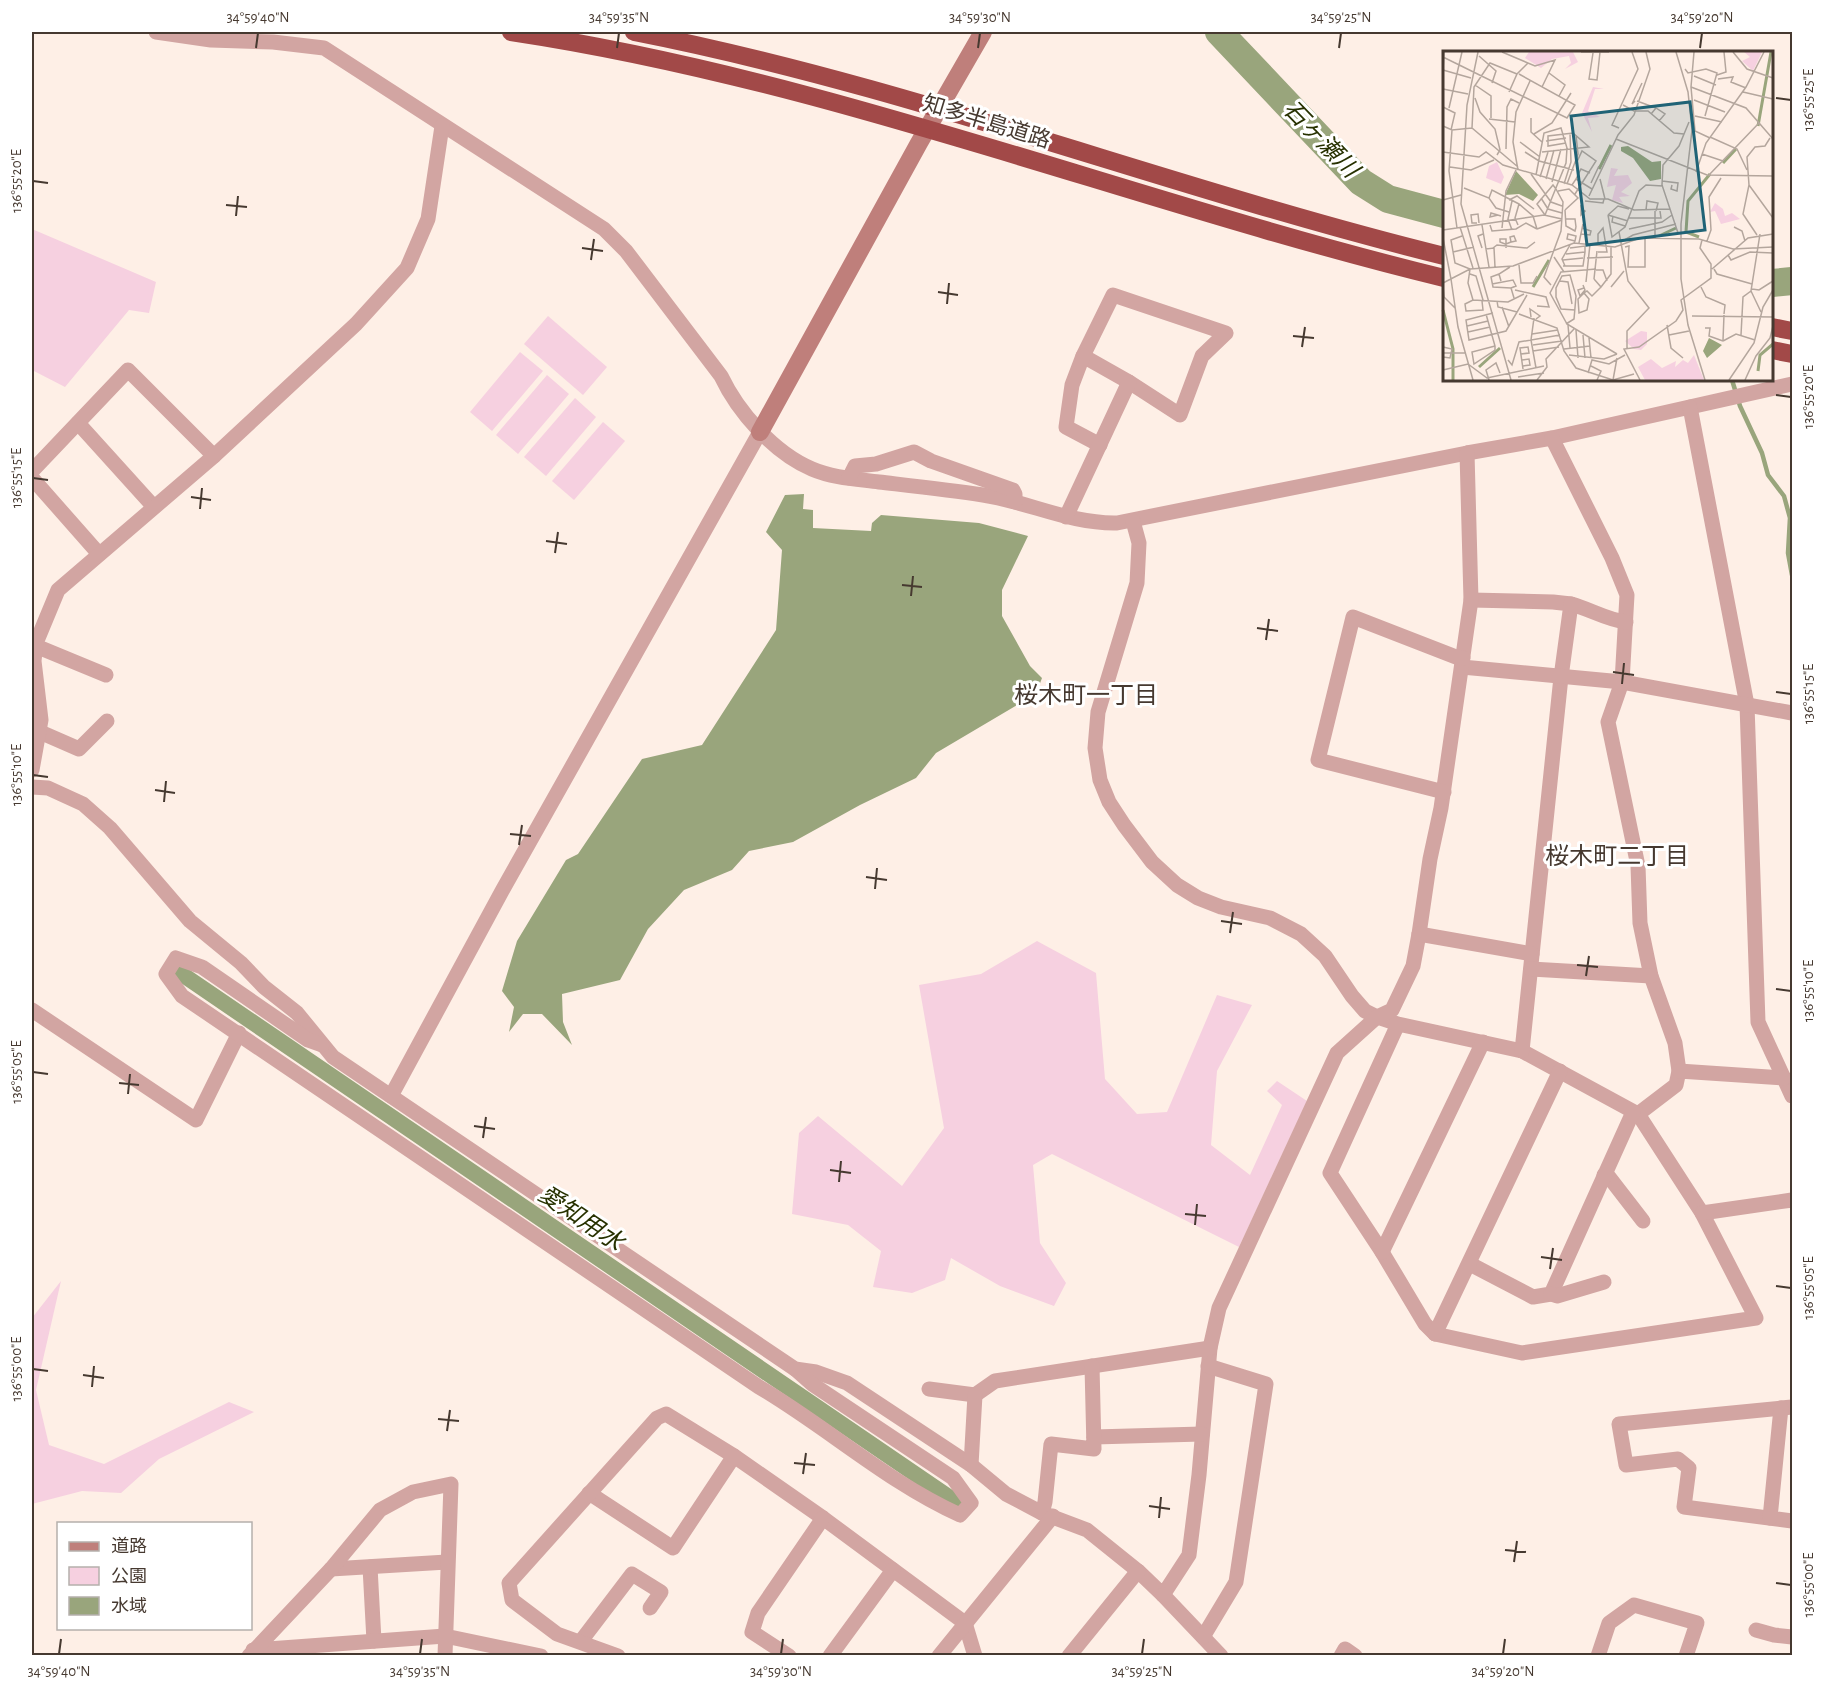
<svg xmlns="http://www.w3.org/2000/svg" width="1824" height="1687" viewBox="0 0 1824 1687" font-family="'Alegreya Sans','Noto Sans JP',sans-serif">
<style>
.green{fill:#f6d0e0}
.water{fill:#99a57c}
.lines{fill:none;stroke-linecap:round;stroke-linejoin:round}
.stream{stroke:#99a57c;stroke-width:4.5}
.canal{stroke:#99a57c;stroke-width:16}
.river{stroke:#99a57c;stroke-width:28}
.street{stroke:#d2a5a2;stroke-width:15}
.secondary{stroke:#bf7f7b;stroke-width:18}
.highway{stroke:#a24948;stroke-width:18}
.ticks{fill:none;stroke:#463930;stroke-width:2}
.labels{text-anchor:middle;stroke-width:6;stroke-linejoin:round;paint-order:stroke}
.street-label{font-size:22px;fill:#463930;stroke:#fff}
.water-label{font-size:24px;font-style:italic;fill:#273100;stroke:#fff}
.neighbourhood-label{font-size:24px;fill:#463930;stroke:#fff}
.inset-river{fill:none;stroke:#99a57c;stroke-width:3}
.inset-road{fill:none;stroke:#b4a69d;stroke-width:1.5}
.view{fill:#206376;fill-opacity:0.15;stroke:#206376;stroke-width:3}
.inset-edge{fill:none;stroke:#463930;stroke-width:3}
.neatline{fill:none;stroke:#463930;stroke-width:2}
.ticks-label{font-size:15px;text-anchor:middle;fill:#463930}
</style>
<rect width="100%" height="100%" fill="#feefe6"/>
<g class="green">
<polygon points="32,229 156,282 149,313 129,310 65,387 32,370"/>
<polygon points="548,316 607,367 583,395 524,344"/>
<polygon points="520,352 543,371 492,431 470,412"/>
<polygon points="547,375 569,394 518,454 496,435"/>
<polygon points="575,398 596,417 546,476 524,457"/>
<polygon points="603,422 625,441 574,500 552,481"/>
<polygon points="1037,941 1096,973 1105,1079 1137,1114 1167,1112 1217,995 1252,1005 1217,1071 1211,1145 1250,1175 1282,1105 1267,1091 1277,1081 1307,1101 1239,1247 1052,1154 1033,1165 1040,1243 1066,1283 1054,1306 1000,1286 951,1258 945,1280 912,1293 873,1287 881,1251 848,1225 792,1214 799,1133 818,1116 902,1186 944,1128 919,985 981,974"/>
<polygon points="61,1281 36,1390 49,1445 104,1464 229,1402 254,1412 159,1459 121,1493 82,1491 32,1504 32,1318"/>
</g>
<polygon class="water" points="804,494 803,509 813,510 813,528 871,531 872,523 881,515 979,523 1028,536 1002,590 1002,616 1030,666 1042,678 1036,694 936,753 916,778 860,805 793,842 749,851 732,870 684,890 648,929 620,980 562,994 563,1022 572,1045 542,1014 523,1014 509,1032 514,1007 502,991 517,941 566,860 578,854 642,759 702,745 776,630 782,550 766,532 785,495"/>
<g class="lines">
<polyline class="stream" points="1732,380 1740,406 1762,453 1768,475 1784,496 1790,518 1788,553 1792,575"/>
<polyline class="canal" points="173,968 962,1506"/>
<g class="river">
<polyline points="1219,32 1361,182 1388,199 1444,214"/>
<polyline points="1772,283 1792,281"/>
</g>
<g class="street">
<path d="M 156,32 L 211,40 L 273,42 L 324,48 L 604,229 L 626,251 L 721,376 C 738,412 774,453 812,469 C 833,478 856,479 879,482 C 913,486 949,490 983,495 C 1029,502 1070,524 1117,523 L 1467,453 L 1552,438 L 1792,384"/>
<polygon points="1113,295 1226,333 1202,356 1180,415 1129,382 1083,356"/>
<polyline points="1083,356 1072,385 1066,427 1100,445"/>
<polyline points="1690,407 1747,705 1758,1022 1792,1096"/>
<polyline points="78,423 154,507"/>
<polyline points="1552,438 1612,558 1627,595 1622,682 1608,722 1638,866 1640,923 1651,976 1675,1043 1679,1071 1676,1085 1638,1114"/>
<polyline points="32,471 128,370 214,456"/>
<polyline points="32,478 99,554"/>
<polyline points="849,478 855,466 876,464 914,452 931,461 1013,490 1015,494 1015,502"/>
<polyline points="1066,517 1129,382"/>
<polyline points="1133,521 1139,543 1137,583 1098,712 1095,748 1100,780 1109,802 1124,825 1152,862 1177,885 1198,898 1221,907 1270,918 1301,934 1325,956 1352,996 1365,1011 1377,1017 1398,1024 1522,1051 1638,1114 1702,1213 1756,1318 1522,1353 1435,1334 1425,1324 1382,1252 1330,1173 1398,1024"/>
<polyline points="1471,600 1553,602 1571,604 1561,677 1522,1051"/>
<path d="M 1571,604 C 1590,609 1607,620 1626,622"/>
<polyline points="32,647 43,649 106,675"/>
<polyline points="1462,667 1622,682 1792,713"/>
<polyline points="40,732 79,749 107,721"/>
<polyline points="32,770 41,720 34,661 36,643 58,590 214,456 356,324 407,268 428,219 442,126"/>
<polyline points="32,787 48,788 83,804 110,828 190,921 241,963 264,987 297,1013 333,1057 795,1369 816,1372 847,1383 971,1465 1006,1494 1042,1513 1087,1530 1138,1571 1163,1595 1189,1555 1199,1475 1210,1348 1219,1308 1337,1053 1377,1017 1392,1010 1413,966 1419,934 1430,859 1441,808 1471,600 1467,453"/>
<polyline points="1444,792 1318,760 1353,617 1456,657 1463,658"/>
<polyline points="1419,934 1532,954"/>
<polyline points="1531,969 1651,976"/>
<polyline points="32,1010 196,1120 239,1033"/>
<path d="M 322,1045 L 308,1040 L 202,967 L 176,958 L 166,974 L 182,996 L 759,1387 C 827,1427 887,1482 960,1515 L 971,1503 L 953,1478 L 812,1384 L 795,1369"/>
<polyline points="1679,1071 1784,1078"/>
<polyline points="391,1096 502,891 760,432"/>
<polyline points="1604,1175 1609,1177 1643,1221"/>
<polyline points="1702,1213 1792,1200"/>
<polyline points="1382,1252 1483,1042"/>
<polyline points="1470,1264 1533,1297 1551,1294 1633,1112"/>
<polyline points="1551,1294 1557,1296 1604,1282"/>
<polyline points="1435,1334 1560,1071"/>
<polyline points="929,1389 975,1395 995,1381 1210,1348"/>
<polyline points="1792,1407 1619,1424 1626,1465 1678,1459 1689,1468 1684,1507 1792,1521"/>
<polyline points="1094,1437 1202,1434"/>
<polyline points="971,1465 975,1395"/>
<polyline points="589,1493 673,1548 734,1456"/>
<polyline points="1042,1513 1045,1502 1051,1444 1094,1449 1092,1366"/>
<polyline points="1770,1518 1781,1408"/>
<polyline points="370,1567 374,1641"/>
<polyline points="331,1569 447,1562"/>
<polyline points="1163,1595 1221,1656"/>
<polyline points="1756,1630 1774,1635 1792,1637"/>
<polyline points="1203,1637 1236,1582 1266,1384 1208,1366"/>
<polyline points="581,1641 632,1574 661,1592 650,1608"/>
<polyline points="253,1650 445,1636 541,1656"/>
<polyline points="249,1656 331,1569 380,1510 413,1492 451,1484 445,1656"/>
<polyline points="618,1656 557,1634 512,1600 509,1583 657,1418 666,1414 734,1456 823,1518 965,1623 975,1656"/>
<polyline points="789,1656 752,1632 758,1613 823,1518"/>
<polyline points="830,1656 893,1570"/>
<polyline points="939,1656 1053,1516"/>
<polyline points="1069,1656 1138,1571"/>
<polyline points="1341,1656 1345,1649 1355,1656"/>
<polyline points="1598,1656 1609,1623 1634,1605 1697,1623 1686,1656"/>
</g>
<polyline class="secondary" points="760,432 919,143 983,32"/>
<g class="highway">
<path d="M 511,32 C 831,80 1132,202 1444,278"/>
<path d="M 634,32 C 910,86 1172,189 1444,256"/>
<polyline points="1772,327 1792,331"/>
<polyline points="1772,350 1792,354"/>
</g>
</g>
<path class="ticks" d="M 256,48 L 258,33M 617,48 L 619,33M 978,48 L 980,33M 1339,48 L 1341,33M 1700,48 L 1702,33M 1776,98 L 1791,100M 33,181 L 48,183M 226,205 L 247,207M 236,216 L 238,196M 582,248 L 603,251M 591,260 L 594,239M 938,292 L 958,295M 947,304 L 949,283M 1293,336 L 1314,338M 1302,347 L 1305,327M 1776,395 L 1791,397M 33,478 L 48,480M 191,497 L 211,500M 200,509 L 202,488M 546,541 L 567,544M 555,553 L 558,532M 902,585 L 922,587M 911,596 L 913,576M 1257,628 L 1278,631M 1266,640 L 1269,619M 1613,672 L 1634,675M 1622,684 L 1624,663M 1776,692 L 1791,694M 33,775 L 48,777M 155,790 L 175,793M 164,802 L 166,781M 510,834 L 531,836M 519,845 L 522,825M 866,877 L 887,880M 875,889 L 877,868M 1221,921 L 1242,924M 1230,933 L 1233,912M 1577,965 L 1598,967M 1586,976 L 1589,956M 1776,989 L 1791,991M 33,1072 L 48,1074M 119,1083 L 139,1085M 128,1094 L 130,1074M 474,1126 L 495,1129M 483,1138 L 486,1117M 830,1170 L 851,1173M 839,1182 L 841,1161M 1185,1214 L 1206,1216M 1195,1225 L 1197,1204M 1541,1257 L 1562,1260M 1550,1269 L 1553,1248M 1776,1286 L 1791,1288M 33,1369 L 48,1371M 83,1375 L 104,1378M 92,1387 L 94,1366M 438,1419 L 459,1421M 447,1431 L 450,1410M 794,1463 L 815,1465M 803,1474 L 806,1453M 1149,1506 L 1170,1509M 1159,1518 L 1161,1497M 1505,1550 L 1526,1552M 1514,1562 L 1517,1541M 1776,1583 L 1791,1585M 59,1654 L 61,1639M 420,1654 L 422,1639M 781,1654 L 783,1639M 1142,1654 L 1144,1639M 1503,1654 L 1505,1639"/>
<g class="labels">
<g class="street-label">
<text transform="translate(987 121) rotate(17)" y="8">知多半島道路</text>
</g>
<g class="water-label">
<text transform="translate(1321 139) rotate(46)" y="8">石ヶ瀬川</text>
<text transform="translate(581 1218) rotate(34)" y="8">愛知用水</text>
</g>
<g class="neighbourhood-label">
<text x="1086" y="703">桜木町一丁目</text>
<text x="1617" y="864">桜木町二丁目</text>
</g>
</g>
<g transform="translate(1443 51)">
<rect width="330" height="330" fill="#feefe6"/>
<path d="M 86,1 L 130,1 L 135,11 L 122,18 L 128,12 L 126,5 L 109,8 L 98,17 L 82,7 ZM 301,1 L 319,1 L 310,20 L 299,10 L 307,6 ZM 150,36 L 161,38 L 152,38 L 145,60 L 157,66 L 145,67 L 149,81 L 139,62 ZM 54,111 L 61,126 L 58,133 L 43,127 L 46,115 ZM 168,117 L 175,118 L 171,125 L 185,124 L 189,132 L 178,141 L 187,145 L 176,146 L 180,152 L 169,149 L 173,134 L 164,136 ZM 272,152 L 280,158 L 282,165 L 289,162 L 297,168 L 278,173 L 272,160 L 267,161 ZM 198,280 L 204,281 L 204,293 L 198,299 L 191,298 L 182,290 ZM 251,304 L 261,329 L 202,329 L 195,316 L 208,308 L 219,317 L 233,310 L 232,316 L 240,309 L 245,312 Z" fill="#f6d0e0"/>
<path d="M 185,95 L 209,111 L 218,110 L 218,128 L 207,130 L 190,107 L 178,100 L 178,96 ZM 73,120 L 95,144 L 90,150 L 76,143 L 62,144 ZM 266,287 L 279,294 L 264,307 L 260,300 Z" fill="#99a57c"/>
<path class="inset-river" d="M 315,75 L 328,1M 280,112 L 293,98M 156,118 L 168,94M 216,185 L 233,177M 256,186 L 243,181 L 245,150 L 267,123M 90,236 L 106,209M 0,259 L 10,298 L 10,329M 36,316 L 57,297M 315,320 L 317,304 L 330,293"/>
<path class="inset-road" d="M 35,1 L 24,54 L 18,153 L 68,329M 59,1 L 92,15 L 112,9 L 99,36M 138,1 L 166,1M 233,1 L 245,41 L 249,79 L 238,173 L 238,228 L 245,274 L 262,329M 251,1 L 248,36 L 252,80 L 267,87M 290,1 L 304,18 L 330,27M 150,2 L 146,28 L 154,29 L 157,1M 36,5 L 53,20 L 49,32M 0,6 L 124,67 L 132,54 L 76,23M 242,18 L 245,22 L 263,18 L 274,22 L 262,65M 0,19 L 28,27M 0,20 L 1,1M 106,22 L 122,34 L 116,45M 274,24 L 283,21 L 281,1M 251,25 L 273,34M 275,28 L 290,26 L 288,31 L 303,37M 32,34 L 48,45 L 48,67M 248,36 L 303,57 L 330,88M 0,38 L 25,43M 66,41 L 74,23 L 85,12M 300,41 L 330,48M 32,47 L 37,61 L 52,78 L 57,99 L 54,104M 251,49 L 282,61M 192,50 L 189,53 L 199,32M 194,50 L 213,57M 180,54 L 191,60 L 205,60 L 231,82 L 241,83M 0,56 L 12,62 L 8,79M 6,57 L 19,1M 208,63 L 213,57 L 222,63 L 216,70M 252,65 L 279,71M 88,67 L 88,81 L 99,91M 46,68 L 72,71M 0,75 L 9,79 L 29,77 L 75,116M 29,77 L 31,36 L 47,12 L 74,23M 176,77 L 169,74 L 195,18 L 189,1M 9,79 L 6,120 L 14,177M 91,83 L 109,72 L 128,42M 267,86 L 294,98 L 304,119M 173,88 L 264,124 L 330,125M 103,90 L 123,87M 77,91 L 97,106M 63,98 L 64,56 L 68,48 L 76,52M 0,101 L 36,106 L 43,101 L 60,114 L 129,134 L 147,148 L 165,148 L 191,159 L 227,158M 82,101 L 96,110 L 131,119M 99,101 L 146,96 L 130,82 L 105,85 L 105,95 L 123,92M 259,103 L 280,110M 7,116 L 28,119 L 51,109M 75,119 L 70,91 L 73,61 L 87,30M 253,121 L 263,92 L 303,36 L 321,1M 88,123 L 108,151 L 119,155M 93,124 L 101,82 L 118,77 L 124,97 L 123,112 L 102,164M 265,125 L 316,72M 97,126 L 105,101M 103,128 L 111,99M 133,128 L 138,118 L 147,122M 157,128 L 162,148M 219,130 L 235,132 L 234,140 L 228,138 L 229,134M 109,131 L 118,98M 148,132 L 156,115M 121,133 L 128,111 L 127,82M 124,133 L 135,103 L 133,84M 129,134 L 133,128 L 149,138M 306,134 L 330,167M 21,137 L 46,147 L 53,157 L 66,161M 115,140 L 126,138 L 135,147 L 122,159M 132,143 L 153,110 L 139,100 L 133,113M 146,145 L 175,84 L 191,64 L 207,18 L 203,1M 46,147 L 49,139 L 76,153 L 90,165 L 94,178M 98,147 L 105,158 L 119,162M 0,149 L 18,144M 66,149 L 74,145 L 91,158M 142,150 L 160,152 L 161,148M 138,154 L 138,164 L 142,160 L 139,158M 122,159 L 123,175 L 132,180 L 133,176M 203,159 L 204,150 L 215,152 L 213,160M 55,164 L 47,166 L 48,162 L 58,165M 102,164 L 94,153 L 110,134 L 113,138M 165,164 L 169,186 L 182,176 L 196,140 L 203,134 L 220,135M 165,164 L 175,155 L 186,158M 165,164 L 185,170M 170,165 L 169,171 L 182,175M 186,167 L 218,167 L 217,160M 122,168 L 132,168 L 133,176M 34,172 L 29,172 L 28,164 L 35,163 L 36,172M 39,174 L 43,198 L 51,197 L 52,216M 47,174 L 49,180 L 73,178 L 83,172 L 94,178M 75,174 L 72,167 L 76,153M 17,176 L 30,217M 291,176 L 299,180 L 302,190M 59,177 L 63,140 L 73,119M 94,178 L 119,169M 186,178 L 219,171 L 229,164M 0,179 L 101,164 L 119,168M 69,179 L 65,168 L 69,150M 176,181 L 185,230 L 206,257 L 184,280 L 184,297M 235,182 L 219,134 L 220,114 L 236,95 L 246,71M 138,183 L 147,184 L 148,180 L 139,177M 317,183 L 308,240 L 318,261M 314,184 L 300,163 L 306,134 L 304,106 L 312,96 L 322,95 L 327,87M 19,185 L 8,189 L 12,212 L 27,218 L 25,232 L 30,249M 71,185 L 73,190 L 68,191 L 67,186 ZM 0,187 L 8,228M 212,188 L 212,160M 264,190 L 268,179 L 266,146 L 278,127M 178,191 L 190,184 L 233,173M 131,192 L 132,190 L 133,185 L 125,183 L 124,188 L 132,190M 136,192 L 140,173M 182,196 L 186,195 L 185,216 L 202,216 L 202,187M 39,197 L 35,185 L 40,183M 50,197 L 54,194 L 84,197 L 92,191M 63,197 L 63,188 L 57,188 L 57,191 L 62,193 L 63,193 L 68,191M 127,197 L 142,195 L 142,201M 43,198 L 46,216M 10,201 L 31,196M 155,201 L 164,201 L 160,177 L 155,183 L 155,194M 123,203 L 142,201M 285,204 L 288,209 L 307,201 L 330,202M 111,206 L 121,221M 144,207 L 170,206M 120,209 L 140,207M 76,214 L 78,232 L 90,232 L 94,225M 120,215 L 140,215 L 142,201M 122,215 L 119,208 L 127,194M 153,218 L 118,221 L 107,242 L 124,273 L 174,303M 269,218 L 305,187 L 330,183M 271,218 L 274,223 L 309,233M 153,219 L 160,219 L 164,230M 27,223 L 33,225 L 40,249M 56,223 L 48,226 L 50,236 L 68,237M 8,228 L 15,276 L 30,329M 151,228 L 158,236 L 168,223 L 168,196M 151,228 L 154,200M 58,230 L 56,223 L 67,216M 117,230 L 125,231 L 129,253M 143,231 L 147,193M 0,232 L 27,218 L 70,215 L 131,192 L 172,196 L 197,187 L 256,188 L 290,198 L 330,196M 49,233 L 70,229 L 73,235 L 68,237 L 71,247M 108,234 L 101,226 L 118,180 L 120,151 L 113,138M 140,234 L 142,239 L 137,245 L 135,239 L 141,237M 0,235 L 1,246 L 12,257M 168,236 L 181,220M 258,236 L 263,246 L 282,254 L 281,263M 309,238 L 316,239 L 330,230M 72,239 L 103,246 L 106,256 L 94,255M 141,242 L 146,248 L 144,259 L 136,262 L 135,248 L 141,242 L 144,240 L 149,245 L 158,236M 39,250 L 40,259 L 23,260 L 22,253 L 30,249 L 65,251 L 81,243M 54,250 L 55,256 L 74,261M 59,256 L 66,276M 50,262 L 23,269 L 26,289 L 63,280 L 84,244M 43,263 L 52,295 L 52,299 L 31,313 L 29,301 L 52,295M 76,263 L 114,277 L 121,300 L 133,317 L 170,329 L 191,323M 249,265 L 330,266M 88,266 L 87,258 L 97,265 L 93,268M 91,267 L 88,289 L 93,317M 123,273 L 131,268 L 133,245 L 127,224 L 119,225 L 113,237 L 113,246 L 118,258 L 132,259M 125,274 L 127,297M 224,274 L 228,297 L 240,307M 24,275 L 45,270M 262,277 L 267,277 L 266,285 L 280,290M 133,279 L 135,307M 25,281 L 47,276M 89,283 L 115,279M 140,284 L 142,307M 226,284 L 246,280M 298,284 L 300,246 L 308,240M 146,287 L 148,307M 280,289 L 281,264M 280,290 L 293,283 L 312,289M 90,294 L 119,290M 0,296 L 9,298 L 7,307 L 0,306M 121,298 L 147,295M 90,300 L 116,296M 0,302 L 22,302M 78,303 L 86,302 L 85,296 L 77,297 L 80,318M 126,304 L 161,308 L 174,303M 65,309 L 69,314 L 76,291 L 117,284M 79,309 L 86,308 L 87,314 L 80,315M 148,315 L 158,320 L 154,329M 0,319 L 25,313 L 44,327 L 101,315M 145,322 L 149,309 L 166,313 L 182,304M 75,326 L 101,322M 46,329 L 43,319 L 53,312 L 57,322M 94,329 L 104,316 L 103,308 L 131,278M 170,329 L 174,307M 197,329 L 181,298 L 196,296 L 233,270 L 240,259 L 238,249 L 268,227 L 268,213 L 257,197 L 259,189M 286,329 L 311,292 L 320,256 L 330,239M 302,329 L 313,305 L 327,287 L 330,275"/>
<path class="view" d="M 247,51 L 262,179 L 144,194 L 128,65 Z"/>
<rect width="330" height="330" class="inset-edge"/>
</g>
<rect width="1824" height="1687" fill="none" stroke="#ffffff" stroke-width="66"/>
<rect x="57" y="1522" width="195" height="108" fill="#ffffff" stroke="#b5b0ac" stroke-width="1.5"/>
<rect x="69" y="1542" width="30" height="9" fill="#bf7f7b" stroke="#b5b0ac" stroke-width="1.5"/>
<text x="111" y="1552" font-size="18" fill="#463930">道路</text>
<rect x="69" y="1567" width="30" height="18" fill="#f6d0e0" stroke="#b5b0ac" stroke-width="1.5"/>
<text x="111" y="1582" font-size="18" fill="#463930">公園</text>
<rect x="69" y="1597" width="30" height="18" fill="#99a57c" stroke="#b5b0ac" stroke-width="1.5"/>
<text x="111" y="1612" font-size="18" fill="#463930">水域</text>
<rect x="33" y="33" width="1758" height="1621" class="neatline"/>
<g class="ticks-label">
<text x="258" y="22">34°59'40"N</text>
<text x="619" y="22">34°59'35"N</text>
<text x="980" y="22">34°59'30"N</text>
<text x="1341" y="22">34°59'25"N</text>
<text x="1702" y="22">34°59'20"N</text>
<text transform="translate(1808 100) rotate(-90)" y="5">136°55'25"E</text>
<text transform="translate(16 181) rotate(-90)" y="5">136°55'20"E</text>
<text transform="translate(1808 397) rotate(-90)" y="5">136°55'20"E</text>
<text transform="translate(16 478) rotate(-90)" y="5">136°55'15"E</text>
<text transform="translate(1808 694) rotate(-90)" y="5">136°55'15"E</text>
<text transform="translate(16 775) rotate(-90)" y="5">136°55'10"E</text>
<text transform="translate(1808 991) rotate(-90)" y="5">136°55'10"E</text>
<text transform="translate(16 1072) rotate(-90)" y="5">136°55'05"E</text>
<text transform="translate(1808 1288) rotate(-90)" y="5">136°55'05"E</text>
<text transform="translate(16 1369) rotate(-90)" y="5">136°55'00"E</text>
<text transform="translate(1808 1585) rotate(-90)" y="5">136°55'00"E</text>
<text x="59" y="1676">34°59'40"N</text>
<text x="420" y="1676">34°59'35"N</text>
<text x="781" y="1676">34°59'30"N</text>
<text x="1142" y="1676">34°59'25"N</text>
<text x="1503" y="1676">34°59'20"N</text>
</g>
</svg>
